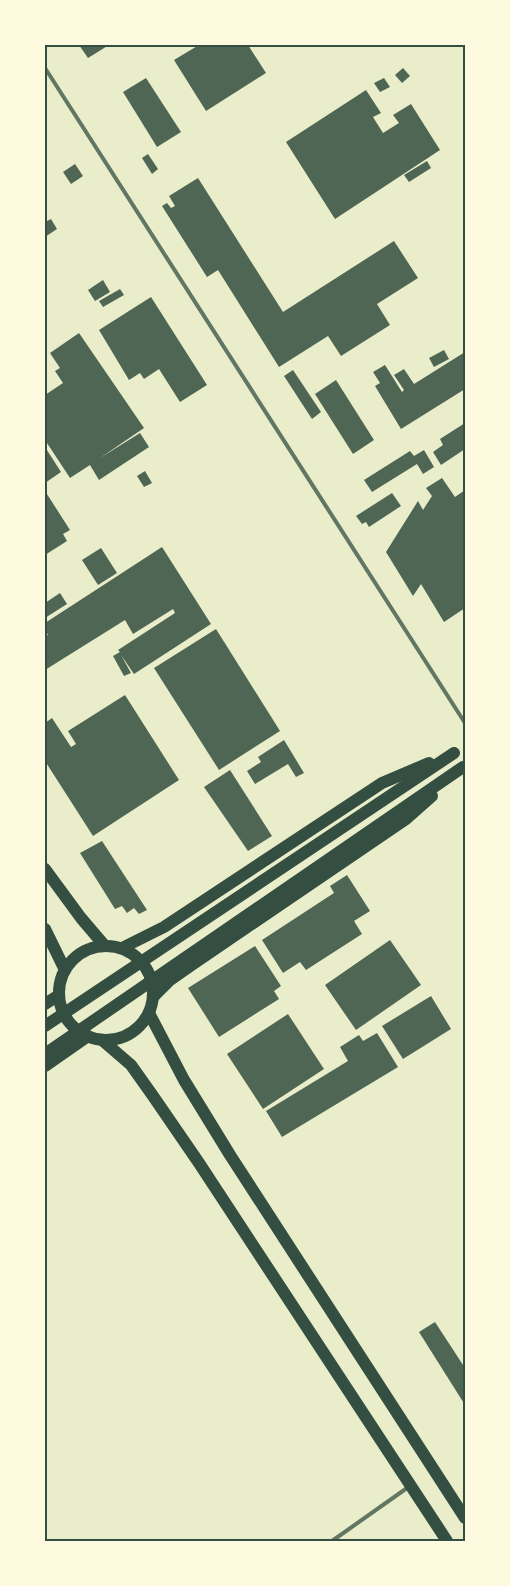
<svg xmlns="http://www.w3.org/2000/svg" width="510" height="1586" viewBox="0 0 510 1586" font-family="Overpass,sans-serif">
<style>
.building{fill:#4f6655}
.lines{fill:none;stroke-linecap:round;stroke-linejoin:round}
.service{stroke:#617663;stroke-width:4}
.trunk{stroke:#344e41;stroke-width:12}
.neatline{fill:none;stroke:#344e41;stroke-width:2}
</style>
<rect width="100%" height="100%" fill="#e9edc9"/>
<g class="building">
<polygon points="79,45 109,45 88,58"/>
<polygon points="199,45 248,45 266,73 206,111 174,60"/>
<polygon points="403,68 410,76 402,83 395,75"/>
<polygon points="146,78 181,132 157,147 123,92"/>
<polygon points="384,78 390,87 380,92 374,83"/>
<polygon points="366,90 381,113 373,117 383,133 399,123 393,115 411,104 440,150 335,219 286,142"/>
<polygon points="148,154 158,169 152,174 142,158"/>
<polygon points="427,161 431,168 409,182 404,175"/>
<polygon points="75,164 83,176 71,184 63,172"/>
<polygon points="198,178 283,312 394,241 418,278 377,304 390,325 341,356 328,336 279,367 218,270 207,277 162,206 167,203 171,208 175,206 169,196"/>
<polygon points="51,219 57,229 45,237 45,222"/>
<polygon points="103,280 110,292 95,301 88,290"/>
<polygon points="120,289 124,295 103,307 99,301"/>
<polygon points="151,297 207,385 180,402 159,369 144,379 140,373 129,380 99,330"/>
<polygon points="79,333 144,428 100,458 140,433 149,447 99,480 90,465 70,478 45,440 45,395 63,383 55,371 60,368 50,353"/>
<polygon points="444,350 449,359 434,367 429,358"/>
<polygon points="465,352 465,389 401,429 375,386 380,383 373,372 385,365 402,392 404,390 394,375 404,369 414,384"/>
<polygon points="293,370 321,412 312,419 284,376"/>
<polygon points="336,380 374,440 353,454 315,394"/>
<polygon points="465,423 465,449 441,465 433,452 443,445 440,439"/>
<polygon points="45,447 61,472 45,483"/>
<polygon points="424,450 434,467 423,474 417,464 372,492 364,480 410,451 414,456"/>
<polygon points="145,471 152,483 144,487 137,476"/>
<polygon points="442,478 455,497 465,490 465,608 444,622 421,584 413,596 386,552 418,501 423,510 432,496 426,488"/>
<polygon points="45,491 70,530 63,534 67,541 45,555"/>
<polygon points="392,493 401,506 369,527 366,522 362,524 356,516"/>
<polygon points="162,547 211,624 134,674 121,655 131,673 124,676 113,656 120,652 118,650 175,613 173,609 133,634 125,620 45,670 45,636 48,635 45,630 45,623"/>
<polygon points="101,548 117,573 98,585 82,560"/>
<polygon points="60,593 67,604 45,618 45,603"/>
<polygon points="216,629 280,731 219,770 154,668"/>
<polygon points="125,695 179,780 93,836 45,761 45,723 52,718 71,747 76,744 68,731"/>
<polygon points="284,740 304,773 296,777 288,764 255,784 247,771 261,762 258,757"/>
<polygon points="230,770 272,836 248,851 204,787"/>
<polygon points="102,841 147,910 139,914 134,908 127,913 122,906 115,909 80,853"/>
<polygon points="347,875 370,911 354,921 362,934 306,970 300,962 283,973 262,940 334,893 330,886"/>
<polygon points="390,940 421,985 356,1030 325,985"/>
<polygon points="255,946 281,986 274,991 279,999 219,1037 188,988"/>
<polygon points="431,996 451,1029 403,1059 382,1026"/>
<polygon points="288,1014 324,1069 263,1109 227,1054"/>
<polygon points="377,1033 398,1067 282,1137 266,1111 348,1061 340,1047 359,1035 363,1041"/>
<polygon points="435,1322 465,1368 465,1405 419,1332"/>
</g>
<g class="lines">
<g class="service">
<polyline points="45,68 465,723"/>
<polyline points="332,1541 407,1488"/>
</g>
<g class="trunk">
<polyline points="45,869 81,918 104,945"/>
<polyline points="45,929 65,970"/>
<circle cx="106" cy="993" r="47"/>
<polyline points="122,948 164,927 382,783 429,763"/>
<polyline points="153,997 170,980 190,966 406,819 432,796"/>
<polyline points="45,1004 59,995"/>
<polyline points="149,1013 184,1080 230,1155 465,1518"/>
<polyline points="45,1026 454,753"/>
<polyline points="102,1040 131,1065 153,1096 199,1163 447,1541"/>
<polyline points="45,1054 463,767"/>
<polyline points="45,1066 88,1036"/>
</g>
</g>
<rect width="510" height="1586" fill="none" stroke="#fefae0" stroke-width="93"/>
<rect x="46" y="46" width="418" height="1494" class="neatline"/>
</svg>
